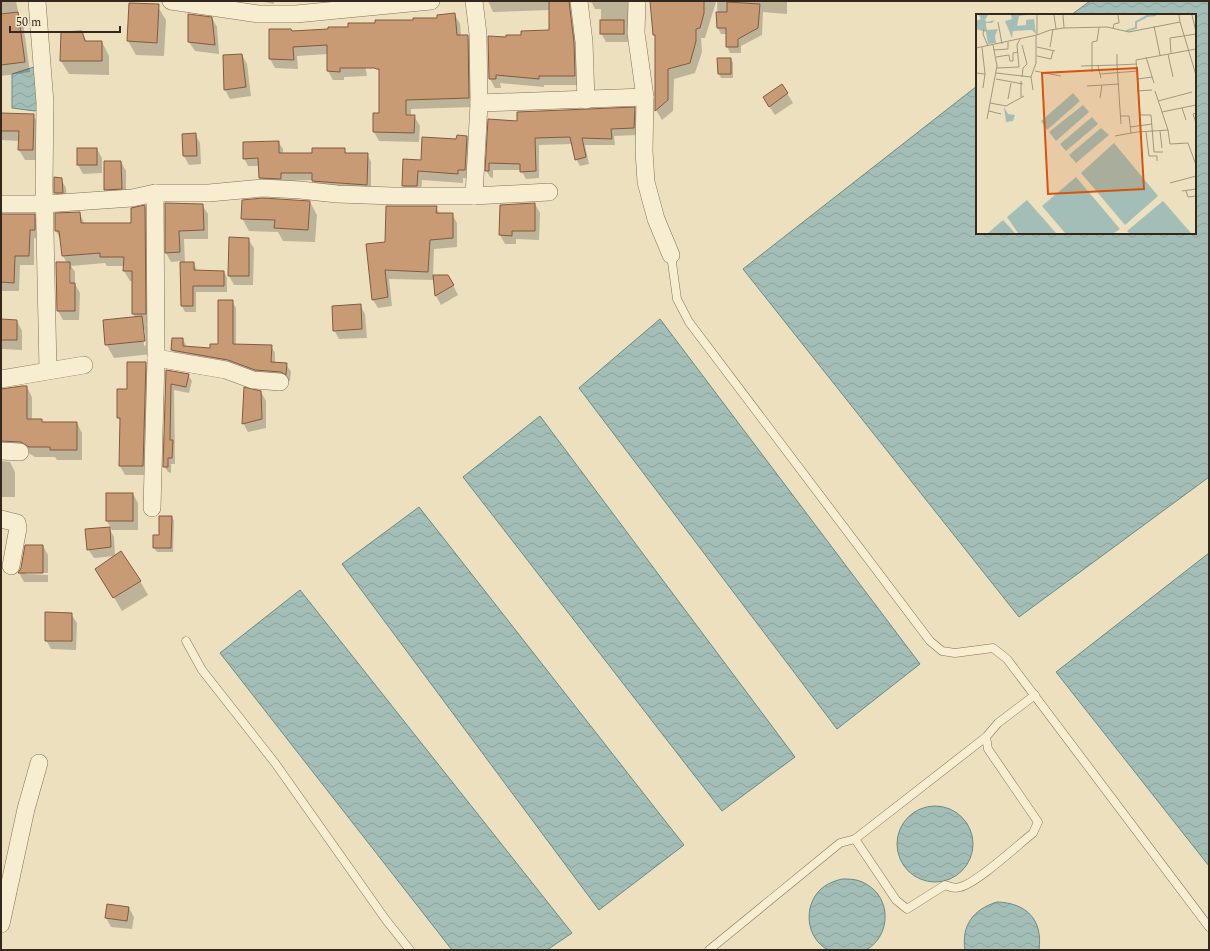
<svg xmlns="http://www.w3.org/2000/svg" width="1210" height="951" viewBox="0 0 1210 951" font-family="Spectral,serif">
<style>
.water{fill:url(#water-waves);stroke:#6a8b84}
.shadow{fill:#0003;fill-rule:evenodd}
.building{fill:#c99b75;stroke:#825b3f}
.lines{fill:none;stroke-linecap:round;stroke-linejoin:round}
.lane-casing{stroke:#847058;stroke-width:9}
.street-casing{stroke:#847058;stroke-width:18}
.lane{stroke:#f7edd1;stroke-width:8}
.street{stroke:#f7edd1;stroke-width:17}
.inset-river{fill:none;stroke:#a2beb6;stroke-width:2}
.inset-road{fill:none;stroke:#a2967e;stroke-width:1}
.view{fill:#d6540e;fill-opacity:0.15;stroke:#d6540e;stroke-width:2}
.inset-edge{fill:none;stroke:#34281c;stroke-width:2}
</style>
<defs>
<pattern id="water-waves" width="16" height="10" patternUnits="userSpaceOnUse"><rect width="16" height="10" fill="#a2beb6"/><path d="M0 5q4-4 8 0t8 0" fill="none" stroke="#8ca39c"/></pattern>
</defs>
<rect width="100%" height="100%" fill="#ece0bf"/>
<g class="water">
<polygon points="1090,1 1209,1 1209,477 1019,617 743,269 977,86 977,233 1195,233 1195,15 1071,15"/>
<polygon points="34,67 38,108 35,111 12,108 12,74"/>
<polygon points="660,319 920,664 837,729 579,388"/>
<polygon points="540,416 795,757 722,811 463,477"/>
<polygon points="419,507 684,845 599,910 342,564"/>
<polygon points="1209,553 1209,866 1056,672"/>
<polygon points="300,590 572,933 547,950 452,950 220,653"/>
<circle cx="935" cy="844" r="38"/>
<path d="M 842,879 C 850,879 858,879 866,884 C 892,898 891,936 866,950 L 828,950 C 806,938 803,907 820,890 C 826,884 834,881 842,879 Z"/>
<path d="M 997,902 C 1027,903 1043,920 1039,950 L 965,950 C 961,925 974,909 997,902 Z"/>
</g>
<g class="shadow">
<polygon points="1,1 16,1 19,16 23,23 30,72 1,76"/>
<polygon points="260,1 274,1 274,4"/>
<polygon points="488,1 580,1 580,85 544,85 544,87 500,83 501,88 495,88 490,79 489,37 507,38 550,31 550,10 493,12"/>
<polygon points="586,1 631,1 629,7 629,42 606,42 601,33 601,9 595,9 592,3"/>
<polygon points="651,1 716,2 705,38 701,38 702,52 695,73 674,79 673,111 662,120 656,110 656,38 654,35"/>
<polygon points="717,1 787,1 787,14 763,12 762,35 741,46 741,53 730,53 727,46 727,34 721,34 718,28"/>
<polygon points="130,3 158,7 166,20 164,56 136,55 128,41"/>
<polygon points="455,15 460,24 461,36 467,36 473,46 474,107 411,109 411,116 414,116 420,126 419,142 379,141 374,132 380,114 380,73 378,69 376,21 414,21 438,19"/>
<polygon points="212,18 217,27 219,54 195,51 189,42"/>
<polygon points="270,30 360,37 367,76 344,77 344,80 333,80 328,71 328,54 297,56 298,69 275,68 270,59"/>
<polygon points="82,32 87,42 102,42 109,56 109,75 69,74 61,61"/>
<polygon points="242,55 247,64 251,96 230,99 225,90"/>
<polygon points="718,59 731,59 733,63 733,78 721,78 719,74"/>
<polygon points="782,85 793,103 775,115 769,106"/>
<polygon points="634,108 638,115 638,135 614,136 615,145 585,145 589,164 580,166 576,159 572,144 539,145 539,178 526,179 521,170 493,170 493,178 490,177 486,170 489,120 518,122"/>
<polygon points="1,114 33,115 39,125 38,160 25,160 19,150 19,141 1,140"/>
<polygon points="195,134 200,143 201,164 189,165 184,156 183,135"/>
<polygon points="467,137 472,146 470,179 463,178 463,183 422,180 421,195 408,195 403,186 422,161 457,140"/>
<polygon points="278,142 283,149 283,154 313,154 344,149 347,154 367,154 371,162 371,192 317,189 313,180 285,181 285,186 264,186 260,178 259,166 248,166 244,158"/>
<polygon points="97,149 102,158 102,173 83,174 78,165"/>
<polygon points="121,162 126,171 126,197 110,199 105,190"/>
<polygon points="55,178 61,179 66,188 67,201 60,202 55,193"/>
<polygon points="310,202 317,215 315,242 283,241 278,232 249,231 242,218"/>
<polygon points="166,204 202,205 208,214 208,239 184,239 185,263 194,263 197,271 224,272 227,278 227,292 196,292 196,312 185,312 182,306 181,261 171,262 166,253"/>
<polygon points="535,204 540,213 539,240 516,239 516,244 505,244 500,235"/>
<path d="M 145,206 L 150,216 L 151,324 L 146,324 L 150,330 L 152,354 L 114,358 L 106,344 L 135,317 L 133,314 L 133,281 L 130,281 L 124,271 L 125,266 L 107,266 L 105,263 L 71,266 L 75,272 L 75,284 L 80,293 L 79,320 L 63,320 L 58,311 L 67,263 L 63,256 L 61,240 L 56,231 L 79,213 L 85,224 L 132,224 ZM 69,270 L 71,270 L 71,288 L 69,288 ZM 143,330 L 145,330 L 146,345 L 144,346 Z"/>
<polygon points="436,207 440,214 452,214 457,223 457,247 434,249 433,276 453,285 458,295 441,305 436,296 434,280 389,279 392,306 378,308 373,300 386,242"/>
<polygon points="1,214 34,215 39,224 40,239 34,238 34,265 20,265 19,291 1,291"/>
<polygon points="248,239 254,248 253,285 234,285 229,276"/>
<polygon points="232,301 236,308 236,345 271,346 275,353 275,363 286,364 291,372 290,381 176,357 172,350 173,339 183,339 187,347 211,349 219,345"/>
<polygon points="360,305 365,314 367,338 339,339 334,330"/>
<polygon points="1,320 17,321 22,331 22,350 1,349"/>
<polygon points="145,363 150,372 148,475 125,475 120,466 121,422 118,417 128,390"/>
<polygon points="167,371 188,375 192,381 189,393 174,390 175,464 171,464 171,473 168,472 164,466"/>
<polygon points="27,387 32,397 32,420 41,420 43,423 77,423 82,433 82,460 57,460 55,457 35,457 27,452 1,453 1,389"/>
<polygon points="261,392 266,401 266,428 248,432 243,423"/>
<polygon points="1,461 10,462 15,472 15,497 1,497"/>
<polygon points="133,494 138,503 138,530 112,530 107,521"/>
<polygon points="172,517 174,521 173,552 157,552 154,548"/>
<polygon points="109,528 114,537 115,556 140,581 148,595 122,611 105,582 115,556 94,558 88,549"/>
<polygon points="43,546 48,555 48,573 26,572 26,574 48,575 48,582 24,582 19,573"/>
<polygon points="71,614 77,623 76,650 51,649 46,640"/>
<polygon points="129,908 134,917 132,929 111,927 106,918"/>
</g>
<g class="building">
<polygon points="549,1 569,1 574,43 575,76 539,76 539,79 496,75 496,79 489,79 488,36 506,37 506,35 521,35 521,31 549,30"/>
<polygon points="650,1 704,1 704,13 700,28 696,29 696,41 690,63 668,69 668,100 655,111 655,35 653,35"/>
<polygon points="727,2 760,4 758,28 738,39 738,47 726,47 726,28 717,28 716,12 727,12"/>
<polygon points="129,3 159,4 157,43 127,41"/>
<polygon points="18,12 25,62 1,65 1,14"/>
<polygon points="455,13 457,35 468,35 469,98 406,100 406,115 415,115 414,133 373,132 373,113 379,113 379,69 376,69 375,68 340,68 340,72 327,71 327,45 293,47 294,60 269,59 269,29 291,29 292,31 328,29 328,27 348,27 348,23 375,23 375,20 413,20 413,18 437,18 437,15"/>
<polygon points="188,14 212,17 215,45 188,42"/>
<rect x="600" y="20" width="24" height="14"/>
<polygon points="82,31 85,41 102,41 102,61 60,61 61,32"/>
<polygon points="242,54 246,87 224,90 223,55"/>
<polygon points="717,58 731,58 731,74 718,74"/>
<polygon points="782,84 788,93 769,107 763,97"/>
<polygon points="635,107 634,128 611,129 612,139 582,138 586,157 575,160 570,137 535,138 536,171 520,172 520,164 489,163 489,171 485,171 488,119 517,121 517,112"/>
<polygon points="1,113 34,114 33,150 18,150 19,131 1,131"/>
<polygon points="196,133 197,156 183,156 182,134"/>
<polygon points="457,135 467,136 465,170 458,170 458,174 418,171 417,186 402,186 403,159 421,160 422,137 456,139"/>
<polygon points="279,141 279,153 312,153 312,148 345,148 345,153 368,153 367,185 312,181 312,173 281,173 281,179 259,178 258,158 243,159 243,142"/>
<rect x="77" y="148" width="20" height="17"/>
<polygon points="104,161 121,161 122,189 104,190"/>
<polygon points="54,177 62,178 63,193 54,193"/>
<polygon points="263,198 310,201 308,230 274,228 275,220 241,219 242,200"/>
<polygon points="165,203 203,204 204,230 179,231 180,252 165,253"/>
<polygon points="535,203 535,231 512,231 512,236 499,235 500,205"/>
<polygon points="145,205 146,314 132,314 132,271 123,271 124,257 100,257 100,253 62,256 59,231 55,231 55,213 80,212 81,223 131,223 131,208"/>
<polygon points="386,206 437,206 436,213 453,213 453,238 430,240 428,272 385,270 388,297 372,300 366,244 385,242"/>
<polygon points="1,214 35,214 35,230 30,230 29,256 15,256 14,283 1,282"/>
<polygon points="229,237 249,238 249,276 228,276"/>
<polygon points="56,262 70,262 70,283 75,283 75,311 57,311"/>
<polygon points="180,262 194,262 194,270 224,271 224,286 193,286 193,306 181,306"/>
<polygon points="433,275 448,275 454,285 435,296"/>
<polygon points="218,300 233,300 233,344 272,345 271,362 287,363 286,375 281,372 255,370 228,360 171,350 172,338 183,338 183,346 210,348 210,344 218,344"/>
<polygon points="361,304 362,329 333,331 332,306"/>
<polygon points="142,316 145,341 105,345 103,320"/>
<polygon points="1,319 17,320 17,340 1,340"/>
<polygon points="127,362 146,362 143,466 119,466 120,418 117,418 117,389 127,389"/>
<polygon points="166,370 189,374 186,387 171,384 170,440 173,440 172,458 168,458 168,467 163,467"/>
<polygon points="22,386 27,386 27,419 42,419 42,422 77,422 77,450 50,450 50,447 29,447 21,442 1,441 1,389"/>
<polygon points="244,387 261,391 262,419 242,424"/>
<rect x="106" y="493" width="27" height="28"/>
<polygon points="159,516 172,516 171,548 153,548 153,535 159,535"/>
<polygon points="110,527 111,547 87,550 85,529"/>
<polygon points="25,545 43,545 43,573 18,573 21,568"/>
<polygon points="121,551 141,581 113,598 95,569"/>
<polygon points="45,612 72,613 72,641 45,641"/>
<polygon points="107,904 129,907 127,921 105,918"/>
</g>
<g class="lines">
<defs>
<g id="lane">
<polyline points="671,255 677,299 689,322 930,641 942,651 955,653 993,648 1007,659 1209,927"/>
<polyline points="186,641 202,670 275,763 386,920 410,950"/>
<path d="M 855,839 L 896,900 L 907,909 L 945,885 C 950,887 955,889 960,887 C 976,884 1018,845 1033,833 L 1038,822 L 988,749 L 986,737"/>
<polyline points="709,950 840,843 855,839 986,737 998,723 1035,695"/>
</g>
<g id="street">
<polyline points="37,1 45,103 44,185 48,370"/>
<polyline points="171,1 258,14 296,14 431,1"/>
<polyline points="474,1 478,34 479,103"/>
<polyline points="579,1 584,42 586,100"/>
<polyline points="637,1 636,33 645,97 644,151 646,182 656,219 671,255"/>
<polyline points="474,196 479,103 645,97"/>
<polyline points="1,204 45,204 132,198 155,193 209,193 263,188 300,190 337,194 393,196 474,196 549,192"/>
<polyline points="156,358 226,370 253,380 280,382"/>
<polyline points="1,379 84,365"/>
<polyline points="1,451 20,452"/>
<polyline points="152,508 156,358 155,193"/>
<polyline points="1,519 17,523 18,528 11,566"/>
<polyline points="1,924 26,809 39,763"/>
</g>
</defs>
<use href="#lane" class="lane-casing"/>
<use href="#street" class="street-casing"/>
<use href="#lane" class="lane"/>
<use href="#street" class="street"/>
</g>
<g transform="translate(976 14)">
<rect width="220" height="220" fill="#ece0bf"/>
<path d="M 3,1 L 12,1 L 9,6 L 11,8 L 19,6 L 16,9 L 10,9 L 10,12 L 11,16 L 22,15 L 19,22 L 20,29 L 12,30 L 10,18 L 0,15 L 0,7 L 5,5 ZM 35,1 L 50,1 L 43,2 L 41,12 L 50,11 L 50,6 L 58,5 L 60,20 L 56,16 L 37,17 L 36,24 L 29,7 L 36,5 ZM 97,79 L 104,87 L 71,116 L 65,107 ZM 107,91 L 113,98 L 80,127 L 73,118 ZM 28,93 L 32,100 L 39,101 L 37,107 L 30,108 ZM 116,103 L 122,110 L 90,137 L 84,130 ZM 125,114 L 133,121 L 100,149 L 93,141 ZM 138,129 L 182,182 L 149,211 L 105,159 ZM 100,163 L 144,215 L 138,219 L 89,219 L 66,192 ZM 51,186 L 80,219 L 42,219 L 31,203 ZM 187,187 L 215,219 L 153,219 L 151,217 ZM 27,206 L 39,219 L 12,219 Z" fill="#a2beb6"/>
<path class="inset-river" d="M 150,17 L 160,14 L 160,8 L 171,2 L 180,1"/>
<path class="inset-road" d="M 78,1 L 80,15M 87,1 L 88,14M 216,1 L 220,18M 22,8 L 26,30M 204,8 L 220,61M 178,12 L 184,41M 8,15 L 7,20 L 12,32M 137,15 L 138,10 L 143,9 L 142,1M 61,21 L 74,16 L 88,14 L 131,13 L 153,18 L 204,8 L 203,1M 6,33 L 9,60M 61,33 L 79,37M 74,33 L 77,15M 0,34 L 61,21 L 61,1M 18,36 L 32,35 L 32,28M 195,39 L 194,24 L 220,20M 192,40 L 197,63M 61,42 L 75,45 L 77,37M 20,43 L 33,41 L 34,47 L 37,47 L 37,39 L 42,38M 170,43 L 178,69M 105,52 L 141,51 L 141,40M 122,52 L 125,64M 21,54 L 43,53 L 41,31 L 44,25M 59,57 L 85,62M 116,58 L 116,28 L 121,27 L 123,13M 0,59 L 9,60 L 7,74M 20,59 L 55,63 L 60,49 L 60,22M 124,60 L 162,57M 46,63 L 47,54 L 51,50 L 46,31M 55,63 L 57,76M 20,65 L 47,70M 162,65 L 176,63M 111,72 L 143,70M 161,77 L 176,76M 179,77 L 192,116M 45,83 L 45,67M 124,84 L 126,71M 32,85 L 35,69M 182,87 L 216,78M 14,89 L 21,52 L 17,31M 206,94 L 210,106M 13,97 L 25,100M 186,98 L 220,91M 220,99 L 217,100 L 220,109M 144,102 L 153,102 L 155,119M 11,105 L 14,89 L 30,92 L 48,82M 145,110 L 141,51 L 161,50M 154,113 L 176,110M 184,117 L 186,134M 170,118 L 173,142 L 181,142 L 181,147M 139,122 L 161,118 L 192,116 L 194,130 L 212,129 L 220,151M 187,138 L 178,138 L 175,101 L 164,101 L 160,46 L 220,35M 194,169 L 220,162M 206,177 L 220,175M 210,177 L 212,183 L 220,182"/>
<path class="view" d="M 161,54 L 168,175 L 72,180 L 66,59 Z"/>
<rect width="220" height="220" class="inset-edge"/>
</g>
<rect width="1210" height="951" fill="none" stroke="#34281c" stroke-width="4"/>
<path d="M10 26v6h110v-6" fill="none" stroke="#34281c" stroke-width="2"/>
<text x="16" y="26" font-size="12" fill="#34281c" stroke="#f4eace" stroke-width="3" paint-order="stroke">50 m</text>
</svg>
